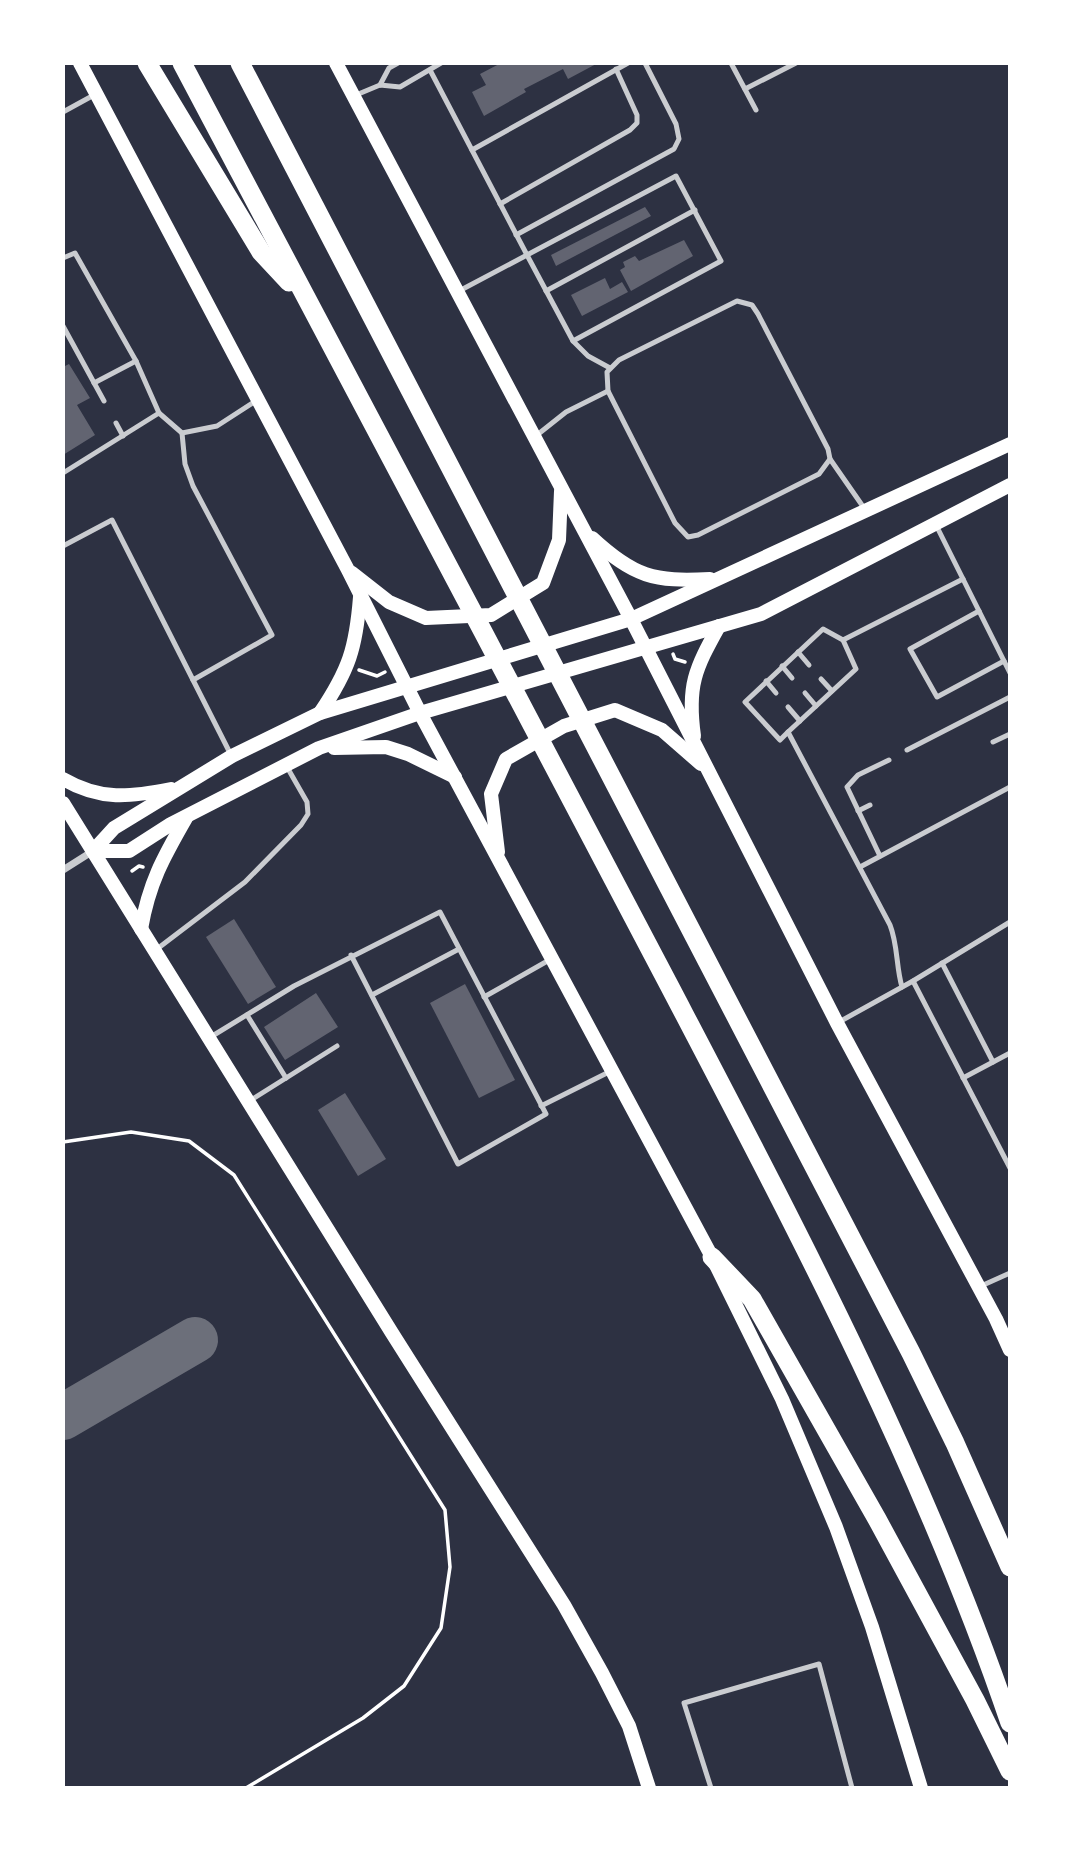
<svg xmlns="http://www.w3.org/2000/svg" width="1073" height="1851" viewBox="0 0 1073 1851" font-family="Lato,sans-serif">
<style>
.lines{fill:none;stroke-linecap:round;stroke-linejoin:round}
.taxiway{stroke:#6c6f7a;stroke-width:46}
.building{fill:#626471}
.path{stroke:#fff;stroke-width:3.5}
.service{stroke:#caccd0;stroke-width:5}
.minor{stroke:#caccd0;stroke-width:7}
.secondary{stroke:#fff;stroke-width:14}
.motorway{stroke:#fff;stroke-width:19}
</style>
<rect width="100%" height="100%" fill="#2d3142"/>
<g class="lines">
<polyline class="taxiway" points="63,1417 195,1340"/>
</g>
<g class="building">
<polygon points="501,63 598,63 568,79 563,69 524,89 526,92 484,116 472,92 486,85 480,74"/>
<polygon points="645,207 651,216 556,266 551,255"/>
<polygon points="684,240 693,256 631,291 620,270 625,267 623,262 635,256 639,261"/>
<polygon points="605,278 610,289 622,282 628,292 582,316 571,295"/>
<polygon points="69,364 90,398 77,405 95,435 63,455 63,367"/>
<polygon points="234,919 276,987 248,1004 206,937"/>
<polygon points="465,984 515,1080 479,1098 430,1003"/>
<polygon points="316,993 338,1027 285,1060 264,1027"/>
<polygon points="345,1093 386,1159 358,1176 318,1110"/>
</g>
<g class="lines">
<g class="path">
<polyline points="673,654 675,659 685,662"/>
<polyline points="359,670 377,676 385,672"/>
<polyline points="132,871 139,866 143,867"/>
<polyline points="63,1142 131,1132 189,1141 234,1175 445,1510 450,1567 441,1628 404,1686 363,1718 246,1788"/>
</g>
<g class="service">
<polyline points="731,63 756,110"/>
<polyline points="430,70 527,255 676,176 721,261 573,341"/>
<polyline points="380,85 389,68 398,63"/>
<polyline points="745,89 796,63"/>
<polyline points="356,95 380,85 400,87 441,63"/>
<polyline points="63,112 94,95"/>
<polyline points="472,150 628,63"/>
<polyline points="500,204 630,130 637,123 637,115 616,69"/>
<polyline points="516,235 674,149 679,139 676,124 645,63"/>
<polyline points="63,258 75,253 136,361 159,413"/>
<polyline points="459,291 527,255 573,341 588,356 610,368"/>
<polyline points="546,291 695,210"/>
<polygon points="737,301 752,305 758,314 828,449 830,459 819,474 698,535 688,537 675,523 608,391 607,372 619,360"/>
<polyline points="63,326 104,401"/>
<polyline points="94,383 136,361"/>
<polyline points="116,423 123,436"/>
<polyline points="182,433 185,464 193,486 272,635 193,680"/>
<polyline points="537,435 566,412 608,391"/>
<polyline points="830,459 864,508"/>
<polyline points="63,473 159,413 182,433 217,426 257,400"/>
<polyline points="936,525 1010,673"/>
<polyline points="63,546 112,520 231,755"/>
<polyline points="979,611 910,649 937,697 1004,661"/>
<polyline points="798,652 809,665"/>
<polyline points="782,666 792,678"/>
<polyline points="821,679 832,691"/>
<polyline points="766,681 776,693"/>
<polyline points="805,693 816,706"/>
<polyline points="788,707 800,721"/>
<polyline points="788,732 780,740 745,702 823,629 843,640"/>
<polyline points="993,742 1010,734"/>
<polyline points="907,750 1010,697"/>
<polyline points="858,811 870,805"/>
<polyline points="880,856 847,787 858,775 889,760"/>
<polyline points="860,867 1010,787"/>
<polyline points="157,949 245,882 301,825 308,814 307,802 287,767"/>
<polyline points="942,963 993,1062"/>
<polyline points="913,981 1010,1168"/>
<path d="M 902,987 C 896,967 898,945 890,925 L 788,732 L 856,669 L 843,640 L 963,579"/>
<polyline points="372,995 459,949"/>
<polyline points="484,997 551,959"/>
<polyline points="247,1015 286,1078"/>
<polyline points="839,1022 913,981 1010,922"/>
<polyline points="209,1038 294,986 440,912 546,1114 458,1164 351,955"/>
<polyline points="963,1078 1010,1053"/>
<polyline points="251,1100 337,1046"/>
<polyline points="541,1106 611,1071"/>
<polyline points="981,1286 1010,1273"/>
<polyline points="711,1788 684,1703 819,1664 852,1788"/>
</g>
<polyline class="minor" points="63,870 93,851"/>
<g class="secondary">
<polyline points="80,63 348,570 420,713 712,1257 782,1399 836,1527 872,1627 921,1788"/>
<polyline points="336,63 631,619 837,1023 996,1319 1010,1350"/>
<path d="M 592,538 C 634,577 654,582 710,579"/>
<polyline points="352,573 389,602 426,618 491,615 543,583 559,540 561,491"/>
<path d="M 320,713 C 349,670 356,648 360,597"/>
<path d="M 694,736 C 687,686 695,669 719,626"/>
<polyline points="334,748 386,747 408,754 455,777"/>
<path d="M 63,779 C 101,801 130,797 171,789"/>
<polyline points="63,803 392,1333 564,1605 602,1673 629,1726 649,1788"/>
<polyline points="93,851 114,828 232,756 320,713 631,619 1010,444"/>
<polyline points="93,851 129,851 171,824 319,748 420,713 761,614 1010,485"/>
<polyline points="498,852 491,794 506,759 564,726 615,710 662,730 701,764"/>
<path d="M 141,929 C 149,883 163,858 186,818"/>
</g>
<g class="motorway">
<polyline points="147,63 261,252 289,282"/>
<path d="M 182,63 C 344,372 509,678 670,987 C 795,1226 923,1467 1010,1723"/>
<polyline points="240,63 911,1353 955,1443 1010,1567"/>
<polyline points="712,1257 752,1299 877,1519 975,1700 1010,1771"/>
</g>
</g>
<rect width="1073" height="1851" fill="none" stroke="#ffffff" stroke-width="130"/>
</svg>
